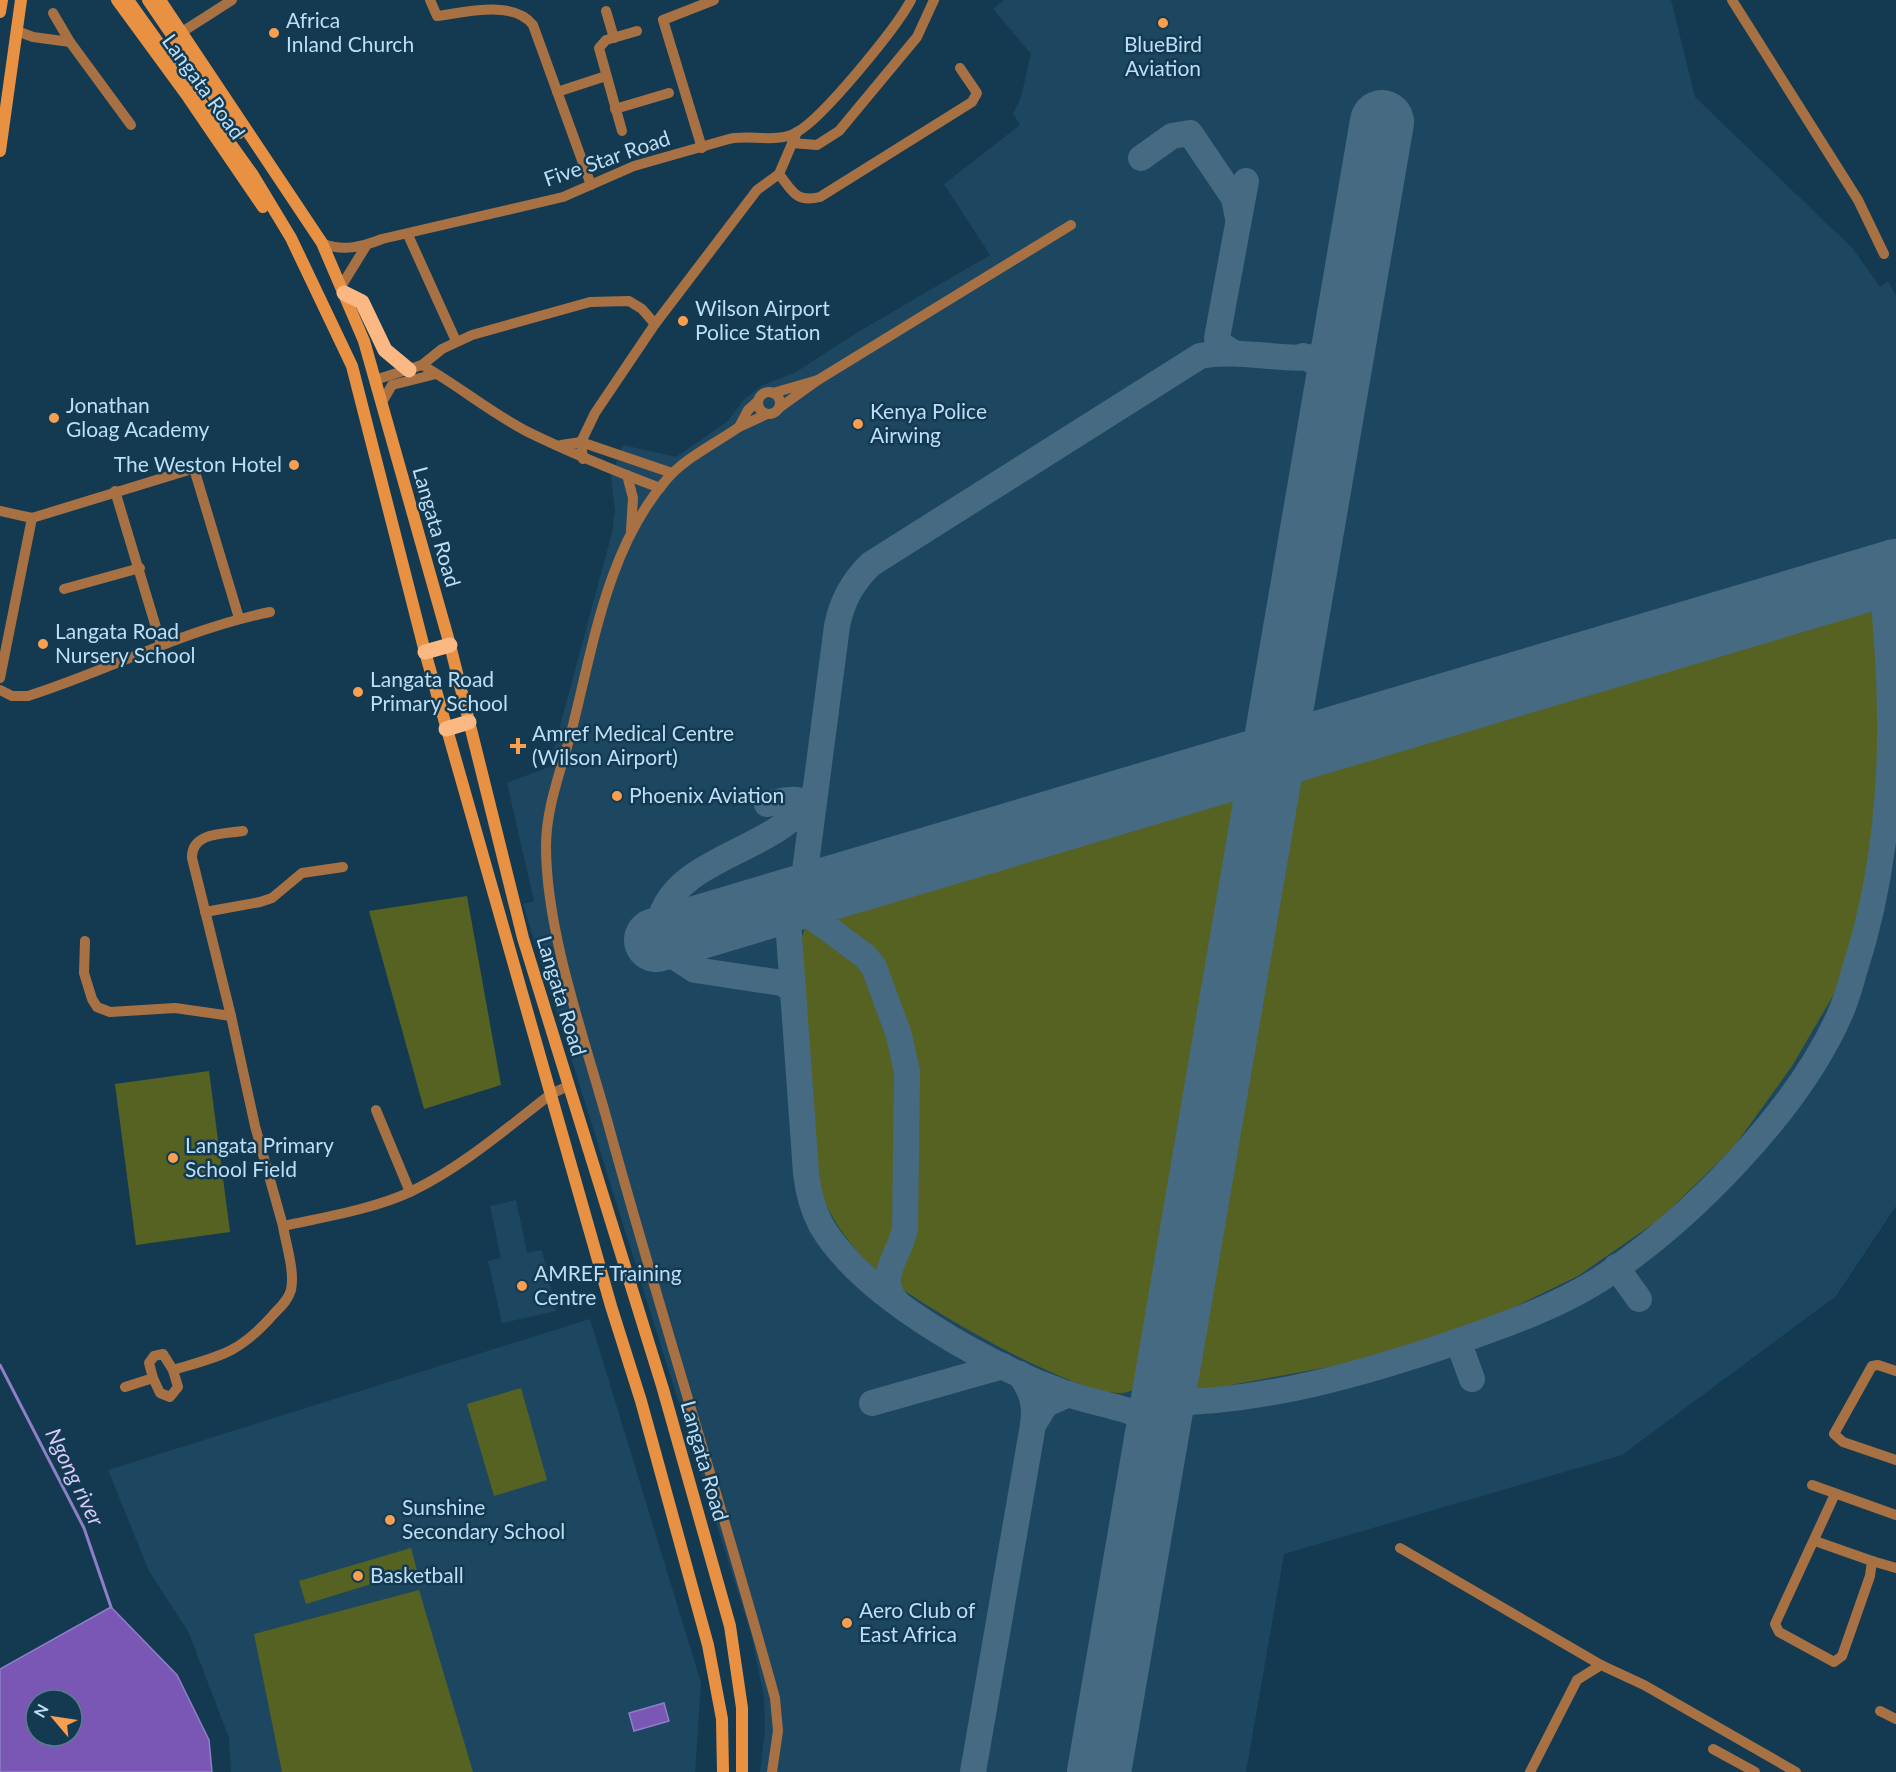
<svg xmlns="http://www.w3.org/2000/svg" width="1896" height="1772" viewBox="0 0 1896 1772" font-family="Lato,sans-serif">
<style>
.built{fill:#1d4761}
.green{fill:#566222}
.water{fill:#7a56b5;stroke:#8e7fc8;stroke-width:1.5;fill-rule:evenodd}
.lines{fill:none;stroke-linecap:round;stroke-linejoin:round}
.stream{stroke:#8e7fc8;stroke-width:3}
.taxiway{stroke:#466a82;stroke-width:26}
.runway{stroke:#466a82;stroke-width:64}
.street{stroke:#a87144;stroke-width:10}
.secondary{stroke:#e89143;stroke-width:12}
.primary{stroke:#fbb882;stroke-width:15}
.poi-dot{fill:#fa9f4f;stroke:#143a51;stroke-width:2}
.labels{text-anchor:middle;stroke-width:5;stroke-linejoin:round;paint-order:stroke}
.poi-label{font-size:21px;fill:#bcdef6;stroke:#143a51;text-anchor:start}
.street-label{font-size:21px;fill:#bcdef6;stroke:#143a51}
.water-label{font-size:22px;font-style:italic;fill:#d8c8fa;stroke:#143a51}
</style>
<rect width="100%" height="100%" fill="#143a51"/>
<g class="built">
<polygon points="1004,0 1671,0 1695,97 1853,249 1880,287 1888,281 1896,296 1896,1206 1836,1296 1622,1455 1284,1554 1246,1772 760,1772 765,1731 764,1697 751,1634 523,904 534,901 507,783 549,767 612,533 615,511 611,476 623,445 676,457 727,422 744,400 761,386 796,372 858,332 990,255 944,184 1020,125 1013,114 1021,97 1031,54 993,9"/>
<polygon points="516,1200 527,1253 542,1250 556,1311 502,1323 488,1261 501,1258 490,1206"/>
<polygon points="590,1319 701,1683 695,1772 231,1772 229,1738 189,1633 149,1571 108,1470"/>
</g>
<g class="green">
<polygon points="1862,607 1872,612 1880,626 1883,702 1874,841 1863,914 1837,989 1792,1066 1733,1148 1660,1219 1578,1276 1498,1315 1399,1354 1182,1394 1296,779 1578,690"/>
<path d="M 1230,796 L 1239,798 L 1245,803 L 1245,810 L 1154,1348 L 1146,1383 C 1139,1387 1129,1393 1121,1393 C 1074,1396 914,1302 876,1270 C 851,1248 834,1223 820,1193 L 800,965 C 801,944 799,928 817,915 Z"/>
<polygon points="467,896 501,1085 424,1109 369,911"/>
<polygon points="209,1071 230,1232 136,1245 115,1084"/>
<polygon points="521,1388 547,1480 494,1496 467,1404"/>
<polygon points="411,1548 417,1570 306,1604 299,1581"/>
<polygon points="419,1590 473,1772 282,1772 254,1634"/>
</g>
<g class="water">
<path d="M 111,1607 L 177,1675 L 209,1740 L 212,1772 L 0,1772 L 0,1669 ZM 36,1700 L 72,1700 L 72,1736 L 36,1736 Z"/>
<polygon points="664,1703 669,1721 634,1731 629,1713"/>
</g>
<g class="lines">
<polyline class="stream" points="0,1365 84,1528 111,1607"/>
<g class="taxiway">
<polyline points="1141,158 1172,136 1190,133 1234,198 1238,218"/>
<polyline points="1232,352 1220,344 1217,338 1246,181"/>
<polyline points="1303,356 1325,367 1336,389"/>
<path d="M 767,804 C 783,801 808,792 811,815"/>
<path d="M 831,888 C 820,887 807,884 805,871 L 837,626 C 842,601 852,582 871,564 L 1200,356 C 1243,347 1290,365 1331,354 C 1338,352 1341,348 1344,342"/>
<path d="M 831,888 L 800,908 L 788,921 L 806,1173 C 808,1192 812,1208 821,1225 C 863,1297 986,1364 1062,1392 C 1089,1402 1119,1406 1146,1417 L 1153,1434 L 1150,1473"/>
<path d="M 800,908 L 865,956 L 874,967 L 899,1035 L 907,1072 L 905,1228 C 901,1254 874,1279 897,1302"/>
<path d="M 661,916 C 682,854 782,851 814,793"/>
<polyline points="669,953 695,970 782,983 793,990"/>
<polyline points="1616,1267 1639,1299"/>
<polyline points="1458,1341 1472,1379"/>
<path d="M 1020,1374 C 1032,1392 1036,1403 1033,1425 L 1046,1404 L 1069,1394"/>
<polyline points="872,1403 1003,1366"/>
<path d="M 1162,1403 C 1265,1402 1363,1374 1459,1341 C 1507,1324 1556,1307 1599,1280 C 1688,1222 1797,1112 1840,1014 C 1846,1001 1850,986 1854,972 C 1896,844 1896,708 1881,576"/>
<polyline points="973,1772 1033,1425"/>
</g>
<g class="runway">
<polyline points="656,940 1896,571"/>
<polyline points="1099,1772 1382,122"/>
</g>
<g class="street">
<path d="M 430,0 L 437,16 C 467,12 514,0 533,25 L 591,185"/>
<polyline points="1732,0 1858,200 1884,254"/>
<polyline points="606,11 614,38"/>
<polyline points="53,13 70,42"/>
<polyline points="17,31 33,37 70,42 131,125"/>
<polyline points="182,32 232,0"/>
<polyline points="557,92 606,76"/>
<polyline points="615,109 669,93"/>
<polyline points="622,131 599,48 606,40 637,31"/>
<polyline points="792,143 817,145 839,131 917,37 934,0"/>
<polyline points="702,148 663,20 714,0"/>
<path d="M 779,174 C 793,192 796,203 820,197 L 972,102 L 977,93 L 960,68"/>
<polyline points="408,235 456,341"/>
<path d="M 322,243 C 342,252 362,247 382,239 L 563,197 L 634,166 L 729,139 C 750,134 777,144 797,132 C 823,118 897,27 911,0"/>
<polyline points="342,285 366,246"/>
<path d="M 422,365 C 459,386 491,413 528,432 C 571,453 615,471 660,488"/>
<polyline points="375,380 422,365 442,349 472,335 590,302 629,301 642,309 655,324"/>
<polyline points="818,380 1071,225"/>
<circle cx="769" cy="403" r="11"/>
<polyline points="773,393 818,380 779,408"/>
<polyline points="758,401 748,410 739,427 767,414"/>
<polyline points="381,404 392,385 436,374"/>
<path d="M 739,427 C 716,443 685,458 667,479 C 607,548 593,647 571,733 C 561,770 546,808 546,846 C 546,932 584,1037 607,1120 C 660,1313 722,1505 775,1698 L 778,1731 L 772,1772"/>
<polyline points="561,445 581,442 672,473"/>
<polyline points="583,459 581,442 595,413 655,324 757,190 779,174 797,132"/>
<polyline points="627,475 633,498 631,530"/>
<polyline points="115,491 161,644"/>
<polyline points="0,511 32,518 192,469 195,472 239,618"/>
<polyline points="64,589 140,568"/>
<polyline points="0,678 32,518"/>
<path d="M 0,690 L 12,696 L 28,696 C 110,670 185,629 270,612"/>
<path d="M 243,831 C 224,834 191,832 192,858 L 231,1016 L 255,1126 L 283,1226 C 321,1218 378,1208 412,1191 C 462,1167 507,1128 551,1094 L 568,1086"/>
<polyline points="205,912 260,902 272,898 302,873 343,867"/>
<polyline points="85,941 84,973 92,999 97,1007 110,1012 175,1008 231,1016"/>
<polyline points="376,1110 410,1192"/>
<polyline points="1896,1371 1878,1365 1872,1366 1834,1434 1843,1442 1896,1460"/>
<polyline points="153,1378 149,1363 154,1356 163,1354 173,1370"/>
<path d="M 125,1387 L 153,1378 L 160,1393 L 170,1397 L 178,1387 L 173,1370 C 220,1356 238,1354 272,1316 C 279,1308 288,1301 291,1290 C 295,1271 286,1245 283,1226"/>
<polyline points="1812,1485 1896,1515"/>
<polyline points="1815,1541 1872,1561 1870,1576 1842,1656 1834,1662 1779,1632 1775,1624 1835,1494"/>
<polyline points="1400,1548 1601,1665"/>
<polyline points="1872,1561 1896,1568"/>
<polyline points="1880,1711 1896,1719"/>
<polyline points="1713,1749 1755,1772"/>
<polyline points="1530,1772 1577,1680 1601,1665 1644,1685 1796,1772"/>
</g>
<g class="secondary">
<polyline points="117,0 188,97 263,207"/>
<polyline points="128,0 253,175 291,238 352,366 425,652 611,1306 641,1401 708,1645 722,1719 723,1772"/>
<polyline points="148,0 239,133"/>
<polyline points="160,0 322,243 364,341 450,645 523,938 663,1389 730,1626 742,1708 742,1772"/>
<polyline points="0,12 2,0"/>
<polyline points="0,151 21,0"/>
</g>
<g class="primary">
<polyline points="344,293 362,302 385,350 409,370"/>
<polyline points="425,652 450,645"/>
<polyline points="446,729 469,722"/>
</g>
</g>
<g class="poi-dot">
<circle cx="1163" cy="23" r="6"/>
<circle cx="274" cy="33" r="6"/>
<circle cx="683" cy="321" r="6"/>
<circle cx="54" cy="418" r="6"/>
<circle cx="858" cy="424" r="6"/>
<circle cx="294" cy="465" r="6"/>
<circle cx="43" cy="644" r="6"/>
<circle cx="358" cy="692" r="6"/>
<path d="M515 737h6v6h6v6h-6v6h-6v-6h-6v-6h6z"/>
<circle cx="617" cy="796" r="6"/>
<circle cx="173" cy="1158" r="6"/>
<circle cx="522" cy="1286" r="6"/>
<circle cx="390" cy="1520" r="6"/>
<circle cx="358" cy="1576" r="6"/>
<circle cx="847" cy="1623" r="6"/>
</g>
<g class="labels">
<g class="poi-label">
<text x="286" y="28">Africa<tspan x="286" dy="24">Inland Church</tspan></text>
<text x="1163" y="52" text-anchor="middle">BlueBird<tspan x="1163" dy="24">Aviation</tspan></text>
<text x="695" y="316">Wilson Airport<tspan x="695" dy="24">Police Station</tspan></text>
<text x="66" y="413">Jonathan<tspan x="66" dy="24">Gloag Academy</tspan></text>
<text x="870" y="419">Kenya Police<tspan x="870" dy="24">Airwing</tspan></text>
<text x="282" y="472" text-anchor="end">The Weston Hotel</text>
<text x="55" y="639">Langata Road<tspan x="55" dy="24">Nursery School</tspan></text>
<text x="370" y="687">Langata Road<tspan x="370" dy="24">Primary School</tspan></text>
<text x="532" y="741">Amref Medical Centre<tspan x="532" dy="24">(Wilson Airport)</tspan></text>
<text x="629" y="803">Phoenix Aviation</text>
<text x="185" y="1153">Langata Primary<tspan x="185" dy="24">School Field</tspan></text>
<text x="534" y="1281">AMREF Training<tspan x="534" dy="24">Centre</tspan></text>
<text x="402" y="1515">Sunshine<tspan x="402" dy="24">Secondary School</tspan></text>
<text x="370" y="1583">Basketball</text>
<text x="859" y="1618">Aero Club of<tspan x="859" dy="24">East Africa</tspan></text>
</g>
<g class="street-label">
<text transform="translate(203 87) rotate(54)" y="7">Langata Road</text>
<text transform="translate(607 159) rotate(-19)" y="7">Five Star Road</text>
<text transform="translate(436 527) rotate(74)" y="7">Langata Road</text>
<text transform="translate(561 996) rotate(73)" y="7">Langata Road</text>
<text transform="translate(704 1461) rotate(74)" y="7">Langata Road</text>
</g>
<g class="water-label">
<text transform="translate(75 1477) rotate(64)" y="8">Ngong river</text>
</g>
</g>
<g transform="translate(54 1718) rotate(299)"><circle r="28" fill="#143a51" stroke="#577c93" stroke-width="1.5"/>
<path d="M0-4.5L10 22L0 15L-10 22Z" fill="#fa9f4f"/>
<text y="-9" font-size="16" font-weight="bold" text-anchor="middle" fill="#bcdef6">N</text>
</g>
</svg>
